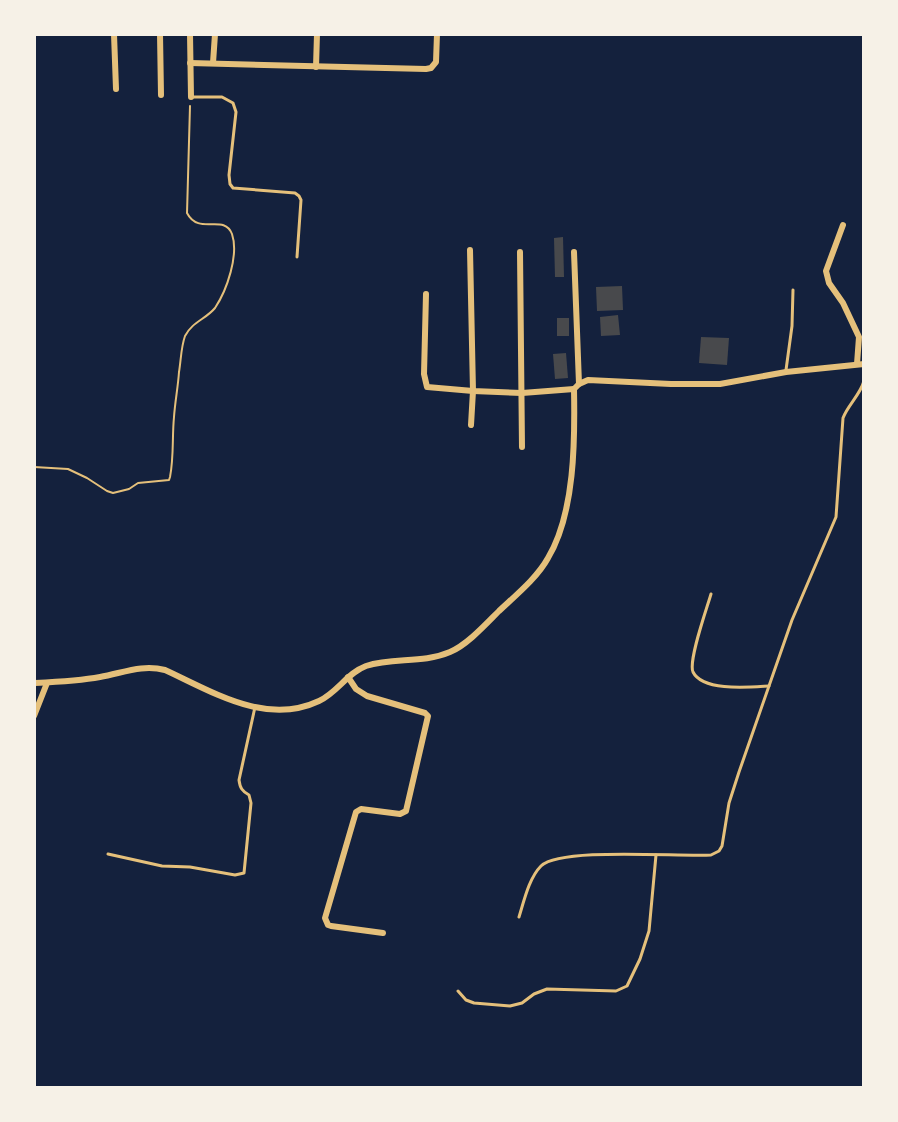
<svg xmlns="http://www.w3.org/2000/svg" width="898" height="1122" viewBox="0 0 898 1122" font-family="Mulish,sans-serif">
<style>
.building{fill:#48494c}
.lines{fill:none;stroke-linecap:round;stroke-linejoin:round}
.path{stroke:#e5c07b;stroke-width:2}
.service{stroke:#e5c07b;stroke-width:3}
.minor{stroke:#e5c07b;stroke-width:6}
</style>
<rect width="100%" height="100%" fill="#14213d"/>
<g class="building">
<polygon points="563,237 564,277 555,277 554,238"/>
<polygon points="622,286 623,310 597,311 596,287"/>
<polygon points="618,315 620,335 601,336 600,317"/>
<rect x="557" y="318" width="12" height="18"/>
<polygon points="701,337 729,338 727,365 699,363"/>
<polygon points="566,353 568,378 555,379 553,354"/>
</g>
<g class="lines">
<path class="path" d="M 34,467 L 68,469 L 87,478 L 107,491 L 113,493 L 129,489 L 138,483 L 169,480 L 170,477 C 174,457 172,437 174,417 C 175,402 178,387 179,372 C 181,360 181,347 185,336 C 192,322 206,319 215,308 C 227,290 239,255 232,234 C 224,213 199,236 187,213 L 190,106"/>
<g class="service">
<polyline points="191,97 222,97 233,103 236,112 229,175 230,184 233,188 295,193 299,196 301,200 297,257"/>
<polyline points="786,370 792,326 793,290"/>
<path d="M 711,594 C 707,608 688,661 693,672 C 703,692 751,687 769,686"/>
<path d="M 108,854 L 162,866 L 190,867 L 235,875 L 244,873 L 251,803 L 249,795 C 242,791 240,788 239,780 L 255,707"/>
<path d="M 519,917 C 524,901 529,878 541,866 C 561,847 678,857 711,855 L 719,851 L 722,846 L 729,803 L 739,772 L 792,620 L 836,517 L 843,418 C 848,405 860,395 864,381"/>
<polyline points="458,991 466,1000 474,1003 510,1006 522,1003 534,994 547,989 616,991 627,986 640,959 649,931 656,855"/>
</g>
<g class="minor">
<polyline points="114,34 116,89"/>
<polyline points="160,34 161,95"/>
<polyline points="190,34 191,97"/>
<polyline points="190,63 426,69 431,68 436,62 437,34"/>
<polyline points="213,63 215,34"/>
<polyline points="316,67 317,34"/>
<polyline points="843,225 826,271 829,283 843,303 859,337 857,364"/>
<polyline points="470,250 473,391 522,393 574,389"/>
<polyline points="520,252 522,447"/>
<polyline points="426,294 424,374 427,387 473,391 471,425"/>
<polyline points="579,384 588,380 671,384 720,384 786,372 864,364"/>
<polyline points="348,677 356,689 367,696 425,713 428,716 406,811 400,814 361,809 356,812 325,918 328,925 331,926 383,933"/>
<path d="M 34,683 C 56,682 79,681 100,677 C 123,673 142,664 165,670 C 213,692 266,726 319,701 C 337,693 347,673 366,666 C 394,657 422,664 450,652 C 467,645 486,624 499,611 C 516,595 537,578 548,558 C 575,513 575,440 574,389 L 579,384 L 574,252"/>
<polyline points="34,716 47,683"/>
</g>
</g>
<rect width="898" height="1122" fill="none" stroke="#f6f1e7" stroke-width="72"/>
</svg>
